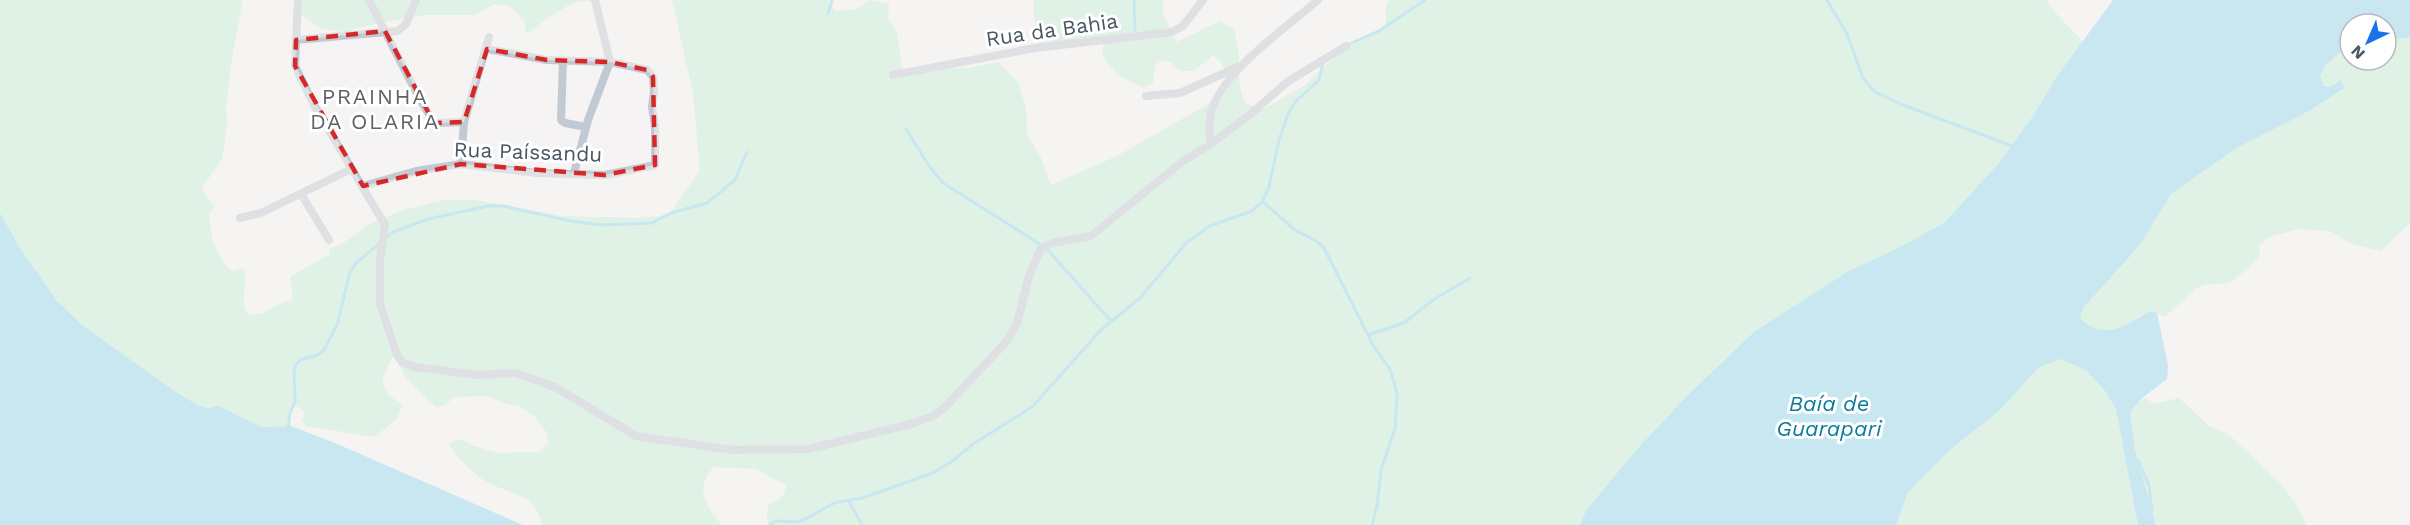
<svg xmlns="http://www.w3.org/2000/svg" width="2410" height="525" viewBox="0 0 2410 525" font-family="'Work Sans',sans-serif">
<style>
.green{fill:#c3f1d5}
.water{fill:#90daee}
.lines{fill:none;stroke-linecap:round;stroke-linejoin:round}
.stream{stroke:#90daee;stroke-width:3}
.street{stroke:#c1cad2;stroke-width:8}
.marked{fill:none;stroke:#d62828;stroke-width:4.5;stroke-dasharray:12 8;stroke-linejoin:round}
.labels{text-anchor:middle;stroke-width:6;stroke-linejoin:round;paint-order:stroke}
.street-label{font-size:21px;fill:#4a5661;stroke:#fff}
.neighbourhood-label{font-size:22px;letter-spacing:1.5px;fill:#5f6368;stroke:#fff}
.water-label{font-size:22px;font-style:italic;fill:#0c7c9b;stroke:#fff}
</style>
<rect width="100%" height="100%" fill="#f5f3f3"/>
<g class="green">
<path d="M 0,0 L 243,0 L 232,57 L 226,105 L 227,124 L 222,159 L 201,189 L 215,207 L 209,214 C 210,236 215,256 232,271 L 244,268 C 249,284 238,298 248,314 C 268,318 272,302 291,301 L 293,296 L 290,277 L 330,254 L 329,249 L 344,243 L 369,224 L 403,210 L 444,200 L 475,200 L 562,216 L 637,218 L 660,216 L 672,211 L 700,170 L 693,93 L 672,0 L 827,0 L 835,11 L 857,9 L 870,0 L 889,4 L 888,18 L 897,34 L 903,75 L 934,72 L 936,68 L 969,68 L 999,62 L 1019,84 L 1026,109 L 1027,134 L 1042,160 L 1051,185 L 1117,156 L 1214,101 L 1219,103 L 1237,74 L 1227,73 L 1220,61 L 1213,55 L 1194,71 L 1181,71 L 1170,62 L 1162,60 L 1155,65 L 1153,83 L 1144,87 C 1131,84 1108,69 1103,55 C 1102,51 1103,44 1104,40 L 1032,48 L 1040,40 L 1034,16 L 1034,0 L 1164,0 L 1162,13 L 1177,42 L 1220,21 L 1235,30 C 1235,40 1239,50 1239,60 C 1239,77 1238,88 1246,104 L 1264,109 L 1304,86 L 1321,69 L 1359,40 L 1386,25 L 1386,8 L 1389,0 L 2047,0 L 2052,9 L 2083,42 L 2055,79 L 2035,113 L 1999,163 L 1944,223 L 1898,248 L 1847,272 L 1786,312 L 1687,396 L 1639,447 L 1587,509 L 1578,525 L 768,525 L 767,513 L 769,504 C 780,500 785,497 786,485 L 756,469 L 714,467 C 694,487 705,506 722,525 L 542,525 C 535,493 515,496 491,484 C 475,477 459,458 449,445 L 454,441 L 461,439 L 474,446 L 499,453 L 539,452 L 549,442 L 547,433 L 535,417 L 520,406 L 507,404 L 487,396 L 455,397 L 443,406 L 436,407 L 406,378 L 394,356 L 388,365 L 382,381 L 388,395 L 403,405 L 396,420 L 374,437 L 306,426 L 302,420 L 305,412 L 298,406 L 292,408 L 288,415 L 291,426 L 262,427 L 235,413 L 198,405 L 176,392 L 83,326 L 57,301 L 20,248 L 0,213 Z"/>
<path d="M 302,0 L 602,0 C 594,2 585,0 578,2 C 563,6 539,24 527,34 L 524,21 L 510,6 L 494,4 L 475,15 L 425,15 L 378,23 L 345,32 L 322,29 L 302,15 L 301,7 Z"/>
<path d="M 2400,37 L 2410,37 L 2410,223 L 2381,251 L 2352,244 L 2330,231 L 2299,229 L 2269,237 L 2259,246 L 2260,257 L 2233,281 L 2221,284 L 2207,284 L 2196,288 L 2165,317 L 2150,311 C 2126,326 2104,342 2080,318 L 2083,308 L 2140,245 L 2171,194 L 2235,149 L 2309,111 L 2344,88 L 2341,80 L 2331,87 L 2324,88 L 2320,75 L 2326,65 L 2350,43 L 2350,60 L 2386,60 L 2386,40 Z"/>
<polygon points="2061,359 2087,371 2106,392 2116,409 2138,525 1896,525 1908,492 1951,449 1999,411 2039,367"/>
<polygon points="2144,397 2154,404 2179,398 2209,426 2228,434 2280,483 2295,503 2307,525 2156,525 2135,450 2130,413"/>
</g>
<g class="water">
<path d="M 2113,0 L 2410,0 L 2410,37 L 2386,40 L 2386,24 L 2350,24 L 2350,43 L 2326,65 L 2320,76 L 2324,87 L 2331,87 L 2341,80 L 2344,88 L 2309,111 L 2235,149 L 2171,194 L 2140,245 L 2083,308 L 2080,318 C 2104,342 2126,326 2150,311 L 2157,313 L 2168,365 L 2167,379 L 2142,398 L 2130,413 L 2135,450 L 2156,525 L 2138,525 L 2116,409 L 2106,392 L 2087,371 L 2061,359 L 2039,367 L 1999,411 L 1951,449 L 1908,492 L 1896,525 L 1579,525 L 1587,509 L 1639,447 L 1687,396 L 1754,332 L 1847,272 L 1898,248 L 1944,223 L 1999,163 L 2035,113 L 2055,79 Z"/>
<polygon points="0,213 20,248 57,301 83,326 176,392 198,405 208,408 219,406 262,427 291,426 335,443 523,525 0,525"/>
</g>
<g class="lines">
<g class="stream">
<polyline points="1134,0 1135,30"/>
<polyline points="1827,0 1847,34 1863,78 1875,92 1903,105 2015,147"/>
<polyline points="828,14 832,0"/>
<polyline points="1347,45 1379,31 1425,0"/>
<polyline points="906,129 929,166 943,183 1046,248 1111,321"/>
<polyline points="1263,202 1295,230 1316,241 1324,248 1373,345 1390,369 1397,393 1395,429 1381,470 1377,506 1372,525"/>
<polyline points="1368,335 1404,323 1433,300 1470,278"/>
<polyline points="288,428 290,413 295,402 294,372 296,365 300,360 318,355 324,350 337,325 350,272 357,262 393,232 428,219 488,206 503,206 570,221 601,225 652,223 671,213 707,203 735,180 747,152"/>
<polyline points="2138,460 2149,486 2152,511"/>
<polyline points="849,501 862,525"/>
<polyline points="770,525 776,521 797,522 806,519 834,503 862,498 933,473 951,462 973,444 1032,407 1100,331 1141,297 1187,242 1210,226 1252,211 1262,202 1269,187 1279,140 1288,114 1296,101 1319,80 1323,63"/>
</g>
<g class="street">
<polyline points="298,0 295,66 314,105 385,225 380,259 380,304 397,355 403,363 415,367 477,375 515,373 530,378 557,388 636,436 733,450 808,449 911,424 933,416 945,407 1006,342 1017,324 1029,276 1041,248 1053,243 1091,236 1183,161 1211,144 1253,112 1287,82 1346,46"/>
<polyline points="369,0 417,94 434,123 464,122"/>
<polyline points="296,40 398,31 406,24 416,0"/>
<polyline points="563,61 561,120 565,123 586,127"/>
<polyline points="893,75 1035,48 1172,32 1183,26 1203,0"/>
<polyline points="1146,96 1180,93 1238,67"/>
<path d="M 1211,144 C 1210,134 1208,123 1211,112 C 1225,68 1284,30 1318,0"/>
<polyline points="461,164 464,122 489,37"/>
<polyline points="574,173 588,120 610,62 595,0"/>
<polyline points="363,186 416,171 461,164 537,173 605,175 655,165 655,126 652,107 654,91 653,77 647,70 610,62 547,60 487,49"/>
<polyline points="301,194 329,240"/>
<polyline points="240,218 261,213 351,169"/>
</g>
</g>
<path d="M0 0H2410V525H0ZM 385,31 L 434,123 L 464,122 L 487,49 L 547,60 L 610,62 L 647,70 L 653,77 L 655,165 L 605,175 L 461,164 L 363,186 L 295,66 L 296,40 Z" fill="#f5f3f3" fill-opacity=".55" fill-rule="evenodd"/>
<path class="marked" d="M 385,31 L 434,123 L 464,122 L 487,49 L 547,60 L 610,62 L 647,70 L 653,77 L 655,165 L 605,175 L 461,164 L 363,186 L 295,66 L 296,40 Z"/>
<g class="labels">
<g class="street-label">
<text transform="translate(1052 30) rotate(-8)" y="7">Rua da Bahia</text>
<text transform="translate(528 152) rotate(2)" y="7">Rua Paíssandu</text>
</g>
<g class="neighbourhood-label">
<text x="375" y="104">PRAINHA<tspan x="375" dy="25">DA OLARIA</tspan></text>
</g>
<g class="water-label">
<text x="1829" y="411">Baía de<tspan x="1829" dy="25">Guarapari</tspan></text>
</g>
</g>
<g transform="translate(2368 42) rotate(224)"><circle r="28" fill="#ffffff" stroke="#b7bbc0" stroke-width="1.5"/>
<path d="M0-4.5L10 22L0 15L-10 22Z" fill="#1a73e8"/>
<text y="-9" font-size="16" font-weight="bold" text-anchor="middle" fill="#4a5661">N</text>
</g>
</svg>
